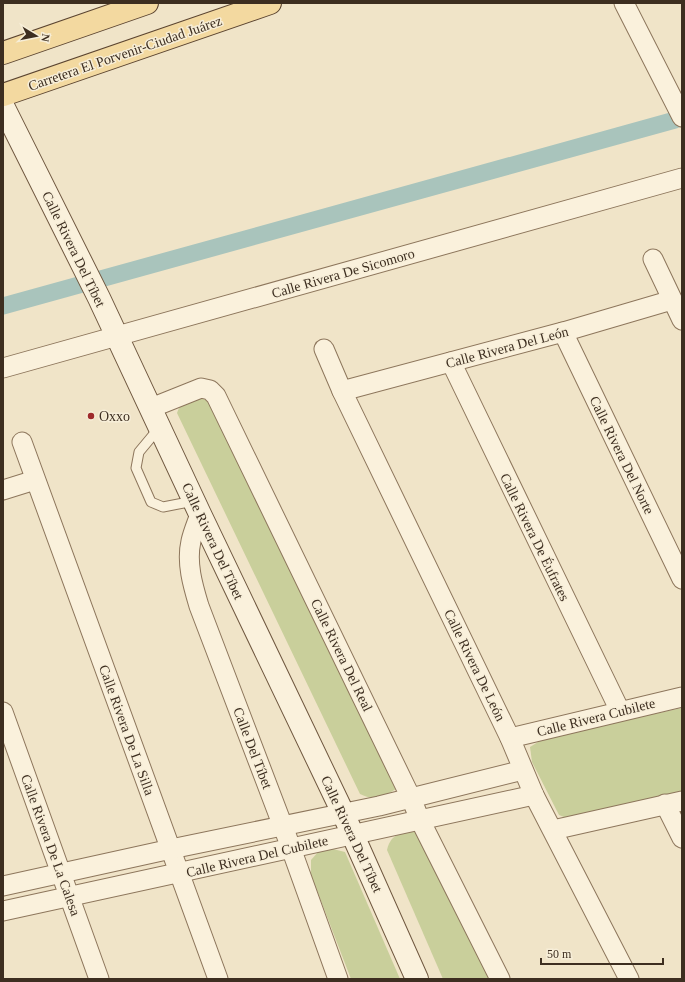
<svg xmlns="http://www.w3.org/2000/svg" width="685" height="982" viewBox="0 0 685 982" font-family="Georgia,serif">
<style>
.green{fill:#c9cf9b}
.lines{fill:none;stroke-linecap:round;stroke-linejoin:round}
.canal{stroke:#a9c4bc;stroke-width:17}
.lane-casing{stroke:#8d765c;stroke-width:11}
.street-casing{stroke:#8d765c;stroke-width:21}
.secondary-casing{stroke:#6f573f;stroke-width:24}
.primary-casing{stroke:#5b4430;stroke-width:24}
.lane{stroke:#faf1dc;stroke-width:9}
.street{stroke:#faf1dc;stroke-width:19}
.secondary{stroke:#faf1dc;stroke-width:22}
.primary{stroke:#f3d9a0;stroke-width:22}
.poi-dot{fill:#9e2a2b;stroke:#f7eed8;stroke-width:1.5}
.labels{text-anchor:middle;stroke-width:3;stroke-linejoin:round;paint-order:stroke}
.street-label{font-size:14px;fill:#3d2e20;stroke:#f7eed8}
.poi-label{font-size:14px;fill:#3d2e20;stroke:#f7eed8;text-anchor:start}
</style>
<rect width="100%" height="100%" fill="#f0e4c8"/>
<g class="green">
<path d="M 198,398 L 207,400 L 213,406 L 396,783 L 396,789 C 384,797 373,801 360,794 L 177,413 C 180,403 189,401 198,398 Z"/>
<polygon points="682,708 682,793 569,819 559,815 532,762 530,747 546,737"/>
<path d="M 419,832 L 491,979 L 443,979 L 387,850 C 391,832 404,832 419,832 Z"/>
<polygon points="333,849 345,852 400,979 351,979 311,875 311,860 319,851"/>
</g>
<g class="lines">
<polyline class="canal" points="3,306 675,120 682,117"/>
<defs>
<polyline id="lane" points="159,428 139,452 136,468 151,502 163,507 194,501"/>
<g id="street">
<polyline points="624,3 682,117"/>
<polyline points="653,259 682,320"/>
<polyline points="563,332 682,579"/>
<polyline points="324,349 342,391 510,738 534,795 629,979"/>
<polyline points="451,362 620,711"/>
<polyline points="3,368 682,178"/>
<polyline points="342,391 563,332 672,300"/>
<polyline points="151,408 201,388 210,390 216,396 411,798 420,820 500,979"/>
<polyline points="22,442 218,979"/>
<polyline points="3,490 35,480"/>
<path d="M 200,514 C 197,523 193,532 191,541 C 186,563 193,586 199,606 L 287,837 L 338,979"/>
<polyline points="3,712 99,979"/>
<polyline points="510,738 682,697"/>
<polyline points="665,804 682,838"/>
<polyline points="553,830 682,801"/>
<polyline points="3,886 171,849 379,806 523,770"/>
<polyline points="3,911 534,795"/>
</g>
<polyline id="secondary" points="3,106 99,298 200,514 343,813 417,979"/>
<g id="primary">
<polyline points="3,53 147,3"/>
<polyline points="3,95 270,3"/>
</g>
</defs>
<use href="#lane" class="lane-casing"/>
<use href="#street" class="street-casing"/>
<use href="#secondary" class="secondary-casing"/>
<use href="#primary" class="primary-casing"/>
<use href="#lane" class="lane"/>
<use href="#street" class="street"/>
<use href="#secondary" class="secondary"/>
<use href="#primary" class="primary"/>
</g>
<circle class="poi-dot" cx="91" cy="416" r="4"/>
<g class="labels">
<g class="street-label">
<text transform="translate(125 53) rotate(-19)" y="5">Carretera El Porvenir-Ciudad Juárez</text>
<text transform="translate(74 249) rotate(64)" y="5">Calle Rivera Del Tíbet</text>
<text transform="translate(343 273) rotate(-16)" y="5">Calle Rivera De Sicomoro</text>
<text transform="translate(507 347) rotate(-15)" y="5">Calle Rivera Del León</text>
<text transform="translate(622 455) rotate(64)" y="5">Calle Rivera Del Norte</text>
<text transform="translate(535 537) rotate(64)" y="5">Calle Rivera De Éufrates</text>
<text transform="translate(213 541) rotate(65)" y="5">Calle Rivera Del Tíbet</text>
<text transform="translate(342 655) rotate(64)" y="5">Calle Rivera Del Real</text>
<text transform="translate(475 665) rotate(64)" y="5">Calle Rivera De León</text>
<text transform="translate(596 717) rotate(-14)" y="5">Calle Rivera Cubilete</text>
<text transform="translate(127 730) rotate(70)" y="5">Calle Rivera De La Silla</text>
<text transform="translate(253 748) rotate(69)" y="5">Calle Del Tíbet</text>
<text transform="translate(352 834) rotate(65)" y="5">Calle Rivera Del Tíbet</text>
<text transform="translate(51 845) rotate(70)" y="5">Calle Rivera De La Calesa</text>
<text transform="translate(257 856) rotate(-13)" y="5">Calle Rivera Del Cubilete</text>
</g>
<g class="poi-label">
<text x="99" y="421">Oxxo</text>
</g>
</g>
<rect width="685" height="982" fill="none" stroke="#3d2e20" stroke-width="8"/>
<g transform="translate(36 36) rotate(100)" stroke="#f7eed8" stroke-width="3" paint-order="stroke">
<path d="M0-3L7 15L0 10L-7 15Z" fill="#3d2e20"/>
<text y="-6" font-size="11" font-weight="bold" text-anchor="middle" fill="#3d2e20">N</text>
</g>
<path d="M541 958v6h122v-6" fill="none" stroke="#3d2e20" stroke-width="2"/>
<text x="547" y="958" font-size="12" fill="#3d2e20" stroke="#f7eed8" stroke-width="3" paint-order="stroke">50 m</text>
</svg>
